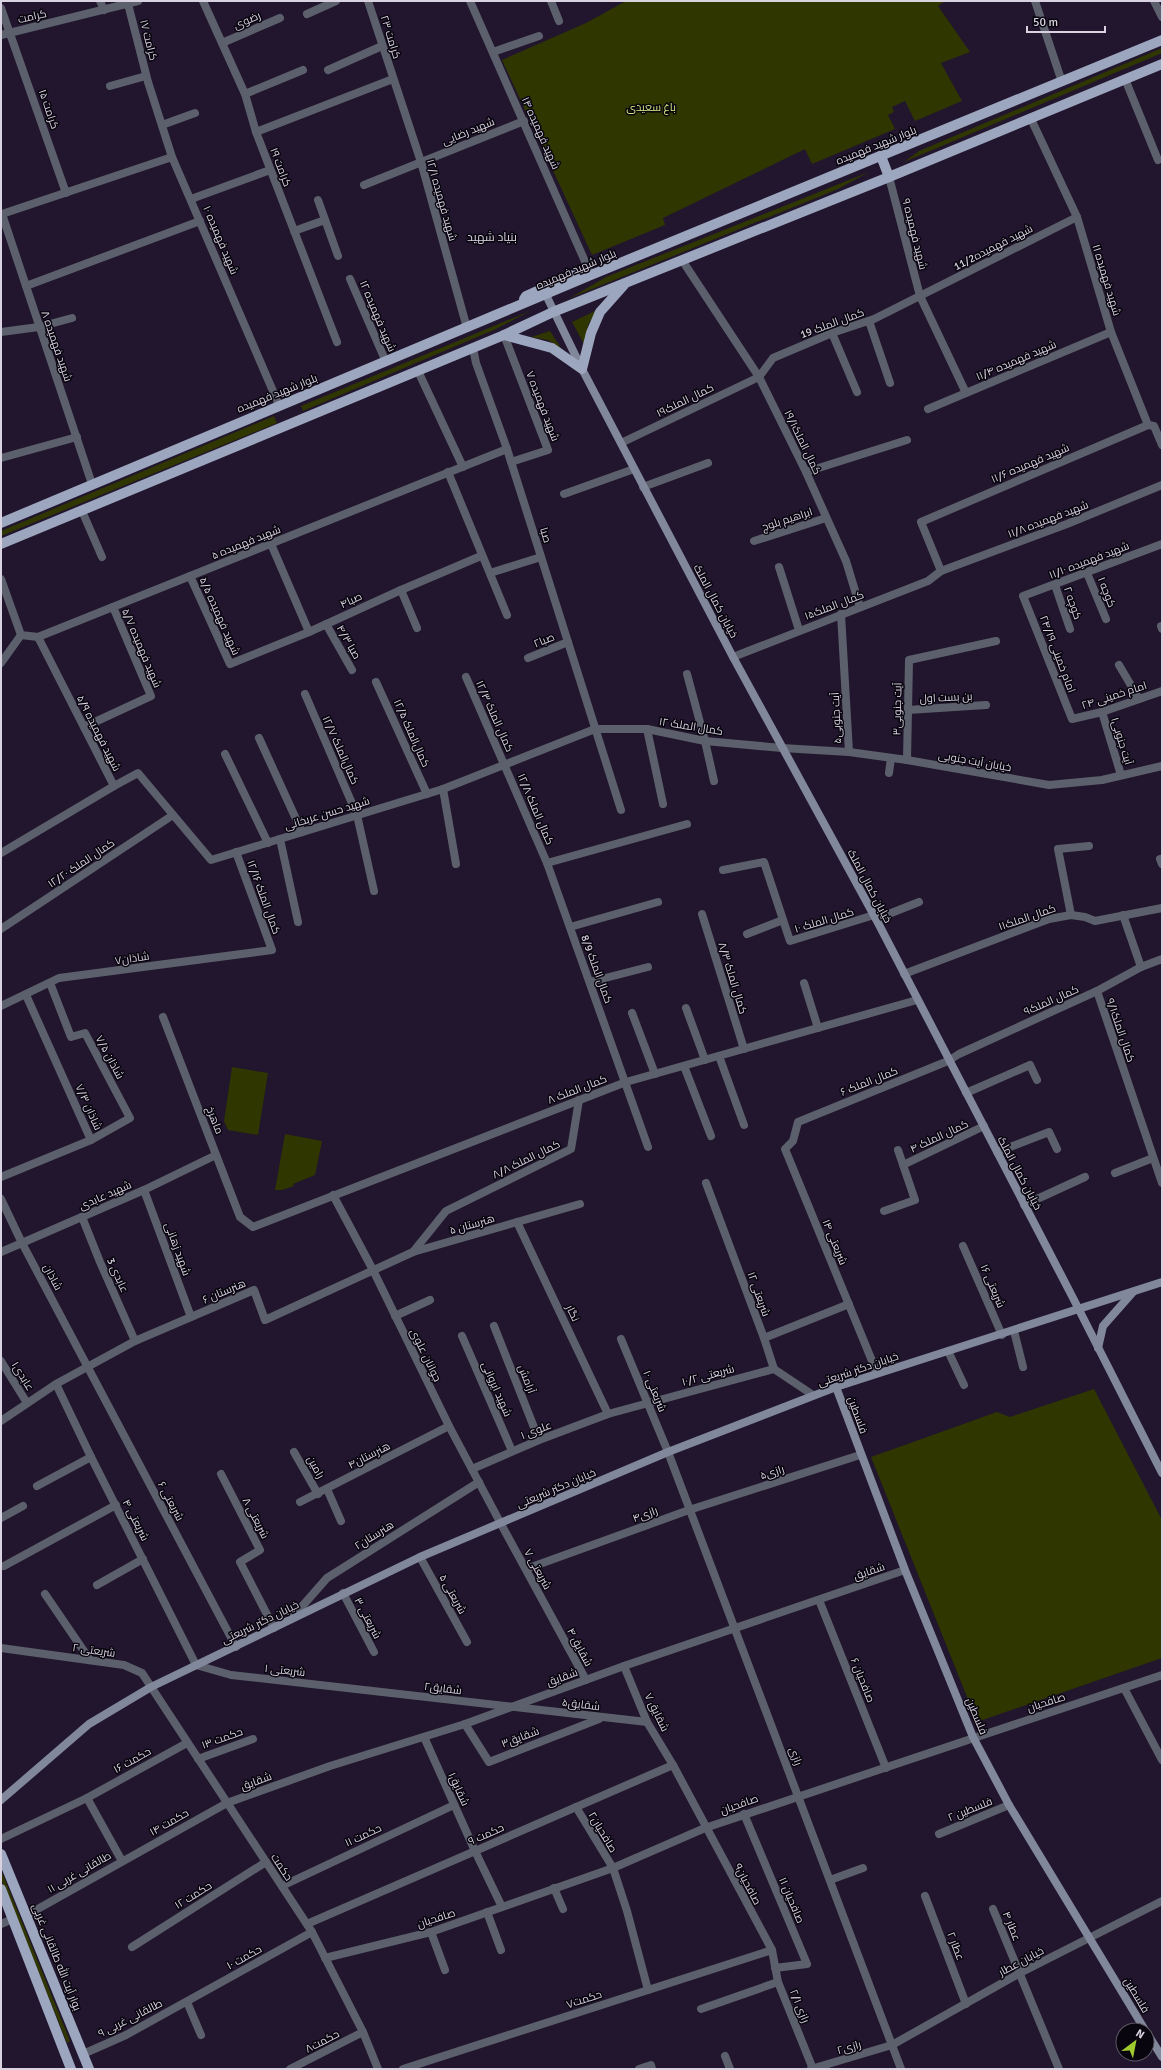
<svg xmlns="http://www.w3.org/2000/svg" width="1163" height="2070" viewBox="0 0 1163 2070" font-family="Signika,Cairo,sans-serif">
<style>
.green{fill:#2f3600}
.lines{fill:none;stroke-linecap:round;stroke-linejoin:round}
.minor{stroke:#5c606c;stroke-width:8}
.tertiary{stroke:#5c606c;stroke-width:8}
.secondary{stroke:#81889b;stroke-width:8}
.primary{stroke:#9da6bf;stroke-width:10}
.labels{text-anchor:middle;stroke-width:3;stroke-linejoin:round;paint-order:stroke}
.street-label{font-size:11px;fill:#d8d2e1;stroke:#08050e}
.park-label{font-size:11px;fill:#d6e980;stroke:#08050e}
.neighbourhood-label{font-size:12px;fill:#d8d2e1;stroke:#08050e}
</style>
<rect width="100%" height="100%" fill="#21162d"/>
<g class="green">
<polygon points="626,1 945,1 938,6 970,52 941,63 962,101 915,121 905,101 892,107 894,112 888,115 895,129 812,164 805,149 663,218 665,225 592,255 502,60 586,23"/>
<polygon points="1162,48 1162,53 904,162 919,151"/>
<polygon points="869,172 838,189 570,298 606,277"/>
<polygon points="597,310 588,325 585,346 572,322"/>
<polygon points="530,311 496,329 303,411 301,406"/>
<polygon points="550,331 561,348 548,340 531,337"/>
<polygon points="274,416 277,423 1,536 1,531"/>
<polygon points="232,1067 268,1073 258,1135 228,1130 224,1121"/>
<polygon points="285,1134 322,1141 315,1175 293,1184 294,1186 282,1190 275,1190"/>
<polygon points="1094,1389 1162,1520 1162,1658 977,1722 871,1457 997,1412 1010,1417"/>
<polygon points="1,1870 70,2041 67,2043 1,1879"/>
</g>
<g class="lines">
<g class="minor">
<polyline points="100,1 104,10"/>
<polyline points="203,1 245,94 256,132 337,342"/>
<polyline points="368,1 421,162 467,328"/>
<polyline points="470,1 591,275"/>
<polyline points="551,1 559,21"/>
<polyline points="1154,1 1162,17"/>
<polyline points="128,4 148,82 172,157 279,405"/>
<polyline points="1,8 66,193"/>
<polyline points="307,14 336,1"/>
<polyline points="1,35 138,1"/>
<polyline points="222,43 280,18"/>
<polyline points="493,52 539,36"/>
<polyline points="328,70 382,46"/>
<polyline points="1125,79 1158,160"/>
<polyline points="110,86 146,76"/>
<polyline points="245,94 303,70"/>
<polyline points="1031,119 1077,217 1111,332 1148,425 1154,426 1162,445"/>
<polyline points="162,125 195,113"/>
<polyline points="256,132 393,79"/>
<polyline points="889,177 920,296 966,393"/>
<polyline points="364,185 524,121"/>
<polyline points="191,199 270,170"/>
<polyline points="318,200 338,256"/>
<polyline points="294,231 325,220"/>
<polyline points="682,260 759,377 806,472 846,561 860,607"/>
<polyline points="350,279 386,362"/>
<polyline points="26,286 200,221"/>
<polyline points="869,321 890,383"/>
<polyline points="1,332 39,327 72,318"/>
<polyline points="832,333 857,392"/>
<polyline points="504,335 548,450 511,462"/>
<polyline points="473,348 476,363 507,449 621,810"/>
<polyline points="418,371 463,467"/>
<polyline points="928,409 1111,332"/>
<polyline points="621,443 759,377 773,358 832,333 874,319 1077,217"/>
<polyline points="1,458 77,437"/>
<polyline points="448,472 507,615"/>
<polyline points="806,472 907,440"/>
<polyline points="92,484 2,214 172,157"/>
<polyline points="643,487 708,463"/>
<polyline points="564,494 634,469"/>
<polyline points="82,511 102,557"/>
<polyline points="754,541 826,518"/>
<polyline points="271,544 309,632"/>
<polyline points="1162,544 1023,596 1072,719 1102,712 1162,691"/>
<polyline points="779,567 799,630"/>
<polyline points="941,571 921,522 1148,425"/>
<polyline points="490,573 541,557"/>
<polyline points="1087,573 1106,619"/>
<polyline points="190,576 230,664 309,632 401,590 481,556"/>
<polyline points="1,579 21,635 38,637 507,449"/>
<polyline points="1055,585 1070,629"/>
<polyline points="401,590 417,628"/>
<polyline points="841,614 849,752"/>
<polyline points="326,624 352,670"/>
<polyline points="1161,626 1162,629"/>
<polyline points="733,657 928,581 941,571 1067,524 1162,485"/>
<polyline points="528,658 568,642"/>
<polyline points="1,663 21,635"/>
<polyline points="1119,665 1139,699"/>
<polyline points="687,674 705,741 714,781"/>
<polyline points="466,677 547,863 648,1147"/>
<polyline points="376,682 427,794"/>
<polyline points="305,694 357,815 374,891"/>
<polyline points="908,710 986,705"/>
<polyline points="1102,712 1121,775"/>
<polyline points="84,727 151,696 113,607"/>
<polyline points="647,729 663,804"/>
<polyline points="259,738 302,832"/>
<polyline points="225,754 268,843"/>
<polyline points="907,760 909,660 996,641"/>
<polyline points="889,773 891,758"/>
<polyline points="114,786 138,773 211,860 443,789 595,729 647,729 705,741 782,748"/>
<polyline points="443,789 456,864"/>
<polyline points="280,839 298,922"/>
<polyline points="1,853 114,786 38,637"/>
<polyline points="1160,859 1162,864"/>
<polyline points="547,863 687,824"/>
<polyline points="723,870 764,862 790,941 874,915"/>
<polyline points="702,914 744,1049"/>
<polyline points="1071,915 1058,849 1089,846"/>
<polyline points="1123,915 1141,967"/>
<polyline points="876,919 919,902"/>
<polyline points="570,927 658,902"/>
<polyline points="1,929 173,815"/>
<polyline points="747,934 783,920"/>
<polyline points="904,974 1049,919 1071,915 1085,917 1095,921 1162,908"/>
<polyline points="590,982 648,967"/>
<polyline points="50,983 71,1037 85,1033 130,1118 91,1140"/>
<polyline points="804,983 818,1028"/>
<polyline points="1097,991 1162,1183"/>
<polyline points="1,1006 59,978 272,950 236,852"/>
<polyline points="686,1008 705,1060"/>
<polyline points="632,1013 655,1074"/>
<polyline points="163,1017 240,1217 253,1227 626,1082 917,1000"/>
<polyline points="719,1056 744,1125"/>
<polyline points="684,1066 711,1136"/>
<polyline points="966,1093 1030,1065 1037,1080"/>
<polyline points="997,1152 1049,1132 1057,1149"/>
<polyline points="903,1165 984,1126"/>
<polyline points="1115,1173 1153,1158"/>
<polyline points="1,1177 91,1140 26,995"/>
<polyline points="706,1183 764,1338 774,1369 813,1395"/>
<polyline points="144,1190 191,1317"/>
<polyline points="1,1199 22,1243 236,1647"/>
<polyline points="1024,1205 1085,1177"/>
<polyline points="884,1211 915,1200 898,1150"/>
<polyline points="82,1217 100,1262 135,1341"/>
<polyline points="517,1222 608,1414"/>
<polyline points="963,1246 1002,1335"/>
<polyline points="1,1252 144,1190 216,1155"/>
<polyline points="413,1252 446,1211 571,1149 579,1100"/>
<polyline points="395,1316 430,1300"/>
<polyline points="494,1326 539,1440"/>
<polyline points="1014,1331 1023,1367"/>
<polyline points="462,1336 512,1451"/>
<polyline points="764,1338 849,1304"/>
<polyline points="621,1339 668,1452"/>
<polyline points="948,1351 964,1385"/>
<polyline points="1,1361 27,1403"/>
<polyline points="877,1373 785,1149 793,1141 798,1122 948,1061 959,1054 1097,991 1141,967 1162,959"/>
<polyline points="56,1384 91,1457 196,1665 231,1675 647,1722"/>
<polyline points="1,1421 56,1384 135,1341 254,1290 265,1320 413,1252 580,1204"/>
<polyline points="294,1452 318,1494"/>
<polyline points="472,1469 539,1440 608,1414 774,1369"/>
<polyline points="221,1474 260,1550 240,1562 274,1628"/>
<polyline points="37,1486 91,1457"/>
<polyline points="327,1489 341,1521"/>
<polyline points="300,1502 449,1426"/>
<polyline points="1,1518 23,1506"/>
<polyline points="501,1524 586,1680"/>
<polyline points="420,1557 467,1642"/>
<polyline points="4,1566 116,1505"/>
<polyline points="526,1569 689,1510 860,1455"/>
<polyline points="97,1585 143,1559"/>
<polyline points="343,1593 374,1652"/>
<polyline points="45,1594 90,1660"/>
<polyline points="819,1600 886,1768"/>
<polyline points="291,1619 327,1578 479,1482"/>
<polyline points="624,1666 647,1722 673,1765 772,1950 778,1982 813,2069"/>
<polyline points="1124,1688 1162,1760"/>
<polyline points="465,1724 489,1762 599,1719"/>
<polyline points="424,1737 475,1851 502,1907"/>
<polyline points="198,1759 253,1739"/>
<polyline points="87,1798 122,1861"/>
<polyline points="576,1807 613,1868 627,1911 648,1990"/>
<polyline points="744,1814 807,1964 775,1968"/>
<polyline points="939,1834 1009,1805"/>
<polyline points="1,1839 87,1798 187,1743"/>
<polyline points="830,1880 863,1868"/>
<polyline points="282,1886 454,1805"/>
<polyline points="554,1888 563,1909"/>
<polyline points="925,1896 966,2004"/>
<polyline points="993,1909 1059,2069"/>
<polyline points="487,1912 501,1950"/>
<polyline points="27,1915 227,1803 330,1766 465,1724 624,1666 905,1570"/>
<polyline points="307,1924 673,1765"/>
<polyline points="431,1932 445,1970"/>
<polyline points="132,1947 266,1862"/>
<polyline points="325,1958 431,1932 613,1868 705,1828 1162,1675"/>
<polyline points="187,2002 201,2035"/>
<polyline points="701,2009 778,1982"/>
<polyline points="83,2054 126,2035 312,1932"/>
<polyline points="725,2056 730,2069"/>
<polyline points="290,2069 363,2032"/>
<polyline points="403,2069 772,1950"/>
<polyline points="639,2069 651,2065 652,2069"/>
<polyline points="811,2069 892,2045"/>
</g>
<g class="tertiary">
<polyline points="1035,1 1062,82"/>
<polyline points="782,748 849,752 907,760 1049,785 1102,780 1162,766"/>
<polyline points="333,1195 373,1270 449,1426 501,1524"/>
<polyline points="668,1452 901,2069"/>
<polyline points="1,1648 124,1665 142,1673 312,1932 363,2032 378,2069"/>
<polyline points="1,1924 13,1919"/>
<polyline points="892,2045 1020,1973 1162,1901"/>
</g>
<g class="secondary">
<polyline points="546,295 582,369 733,657 876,919 1072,1296 1162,1473"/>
<polyline points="1098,1348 1103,1326 1133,1292"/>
<polyline points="836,1387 905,1570 973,1737 1009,1805 1145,2030"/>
<polyline points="1,1800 89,1724 151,1687 420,1557 668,1452 836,1387 1162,1282"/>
<polyline points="1147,2033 1162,2057"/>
</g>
<g class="primary">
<polyline points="881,156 889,177"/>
<polyline points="524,299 526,296 573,275 587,275"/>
<polyline points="504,335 552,348 582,369 591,333 600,312 624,285"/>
<polyline points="1,523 591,275 1162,40"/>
<polyline points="1,544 504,335 553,312 889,177 1162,64"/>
<polyline points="1,1854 89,2069"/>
<polyline points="1,1889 71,2069"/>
</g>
</g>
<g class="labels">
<g class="street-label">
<text transform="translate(32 16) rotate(-13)" y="4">کرامت</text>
<text transform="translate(247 20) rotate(-23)" y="4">رضوی</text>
<text transform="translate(391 37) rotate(73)" y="4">کرامت ۲۳</text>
<text transform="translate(149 40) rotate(76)" y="4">کرامت ۱۷</text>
<text transform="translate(49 109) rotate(71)" y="4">کرامت ۱۵</text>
<text transform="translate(468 131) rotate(-22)" y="4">شهید رضایی</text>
<text transform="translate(541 133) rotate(66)" y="4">شهید فهمیده ۱۴</text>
<text transform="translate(876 145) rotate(-22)" y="4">بلوار شهید فهمیده</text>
<text transform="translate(281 167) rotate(69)" y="4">کرامت ۱۹</text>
<text transform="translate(442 200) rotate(74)" y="4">شهید فهمیده ۱۲/۱</text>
<text transform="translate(915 234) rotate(76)" y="4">شهید فهمیده ۹</text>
<text transform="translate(221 240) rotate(67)" y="4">شهید فهمیده ۱۰</text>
<text transform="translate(993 247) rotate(-27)" y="4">شهید فهمیده11/2</text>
<text transform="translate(576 269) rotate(-23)" y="4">بلوار شهید فهمیده</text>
<text transform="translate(1107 280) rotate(73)" y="4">شهید فهمیده ۱۱</text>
<text transform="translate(378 316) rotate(67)" y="4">شهید فهمیده ۱۲</text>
<text transform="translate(832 323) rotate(-20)" y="4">کمال الملک 19</text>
<text transform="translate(57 346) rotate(71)" y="4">شهید فهمیده ۸</text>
<text transform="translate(1016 360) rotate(-23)" y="4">شهید فهمیده ۱۱/۴</text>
<text transform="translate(277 393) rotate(-22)" y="4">بلوار شهید فهمیده</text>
<text transform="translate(685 400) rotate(-26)" y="4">کمال الملک۱۹</text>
<text transform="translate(543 406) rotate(69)" y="4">شهید فهمیده ۷</text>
<text transform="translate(803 442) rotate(64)" y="4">کمال الملک۱۹/۱</text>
<text transform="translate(1030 463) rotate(-23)" y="4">شهید فهمیده ۱۱/۶</text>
<text transform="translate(787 519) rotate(-18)" y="4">ابراهیم بلوچ</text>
<text transform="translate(1048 519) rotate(-21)" y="4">شهید فهمیده ۱۱/۸</text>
<text transform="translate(546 535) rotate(73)" y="4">صبا</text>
<text transform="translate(246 542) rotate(-22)" y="4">شهید فهمیده ۵</text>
<text transform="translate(1089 560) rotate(-21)" y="4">شهید فهمیده ۱۱/۱۰</text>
<text transform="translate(1107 592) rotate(69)" y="4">کوچه ۱</text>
<text transform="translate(351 600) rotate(-25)" y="4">صبا۴</text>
<text transform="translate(716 601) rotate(62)" y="4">خیابان کمال الملک</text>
<text transform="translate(1073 603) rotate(71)" y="4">کوچه ۲</text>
<text transform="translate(834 605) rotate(-21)" y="4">کمال الملک۱۵</text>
<text transform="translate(220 616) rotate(66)" y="4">شهید فهمیده ۵/۵</text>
<text transform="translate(544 640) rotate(-22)" y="4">صبا۲</text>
<text transform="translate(349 642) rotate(60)" y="4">صبا ۴/۳</text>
<text transform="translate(142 648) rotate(67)" y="4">شهید فهمیده ۵/۷</text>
<text transform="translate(1058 654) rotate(69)" y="4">امام خمینی ۲۴/۱۹</text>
<text transform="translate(1114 695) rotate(-18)" y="4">امام خمینی ۲۴</text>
<text transform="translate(946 697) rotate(-3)" y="4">بن بست اول</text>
<text transform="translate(897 709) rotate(-89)" y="4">آیت جنوبی۳</text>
<text transform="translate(495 716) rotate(66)" y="4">کمال الملک ۱۲/۳</text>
<text transform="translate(836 718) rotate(-93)" y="4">آیت جنوبی۵</text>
<text transform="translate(691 726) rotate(9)" y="4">کمال الملک ۱۲</text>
<text transform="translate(99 733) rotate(63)" y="4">شهید فهمیده ۵/۹</text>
<text transform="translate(412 733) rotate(66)" y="4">کمال‌الملک ۱۲/۵</text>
<text transform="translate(1122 741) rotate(73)" y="4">آیت جنوبی۱</text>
<text transform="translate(341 750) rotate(66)" y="4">کمال‌الملک ۱۲/۷</text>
<text transform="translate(975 761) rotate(10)" y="4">خیابان آیت جنوبی</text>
<text transform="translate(536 809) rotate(67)" y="4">کمال الملک ۱۲/۸</text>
<text transform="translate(327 813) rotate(-17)" y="4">شهید حسن عربخانی</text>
<text transform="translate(81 863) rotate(-34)" y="4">کمال الملک ۱۲/۲۰</text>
<text transform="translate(870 886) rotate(62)" y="4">خیابان کمال الملک</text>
<text transform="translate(264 897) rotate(70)" y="4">کمال الملک ۱۲/۱۶</text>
<text transform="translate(1027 917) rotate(-19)" y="4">کمال الملک۱۱</text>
<text transform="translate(824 920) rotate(-17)" y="4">کمال الملک ۱۰</text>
<text transform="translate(132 958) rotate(-8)" y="4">شاذان۷</text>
<text transform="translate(597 969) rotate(70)" y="4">کمال الملک 8/9</text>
<text transform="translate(733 978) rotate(73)" y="4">کمال الملک ۸/۳</text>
<text transform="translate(1051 1000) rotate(-24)" y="4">کمال الملک۹</text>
<text transform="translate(1121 1030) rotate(71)" y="4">کمال الملک۹/۱</text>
<text transform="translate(110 1057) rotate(62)" y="4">شاذان ۷/۵</text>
<text transform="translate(869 1081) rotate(-22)" y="4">کمال الملک ۶</text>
<text transform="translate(577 1089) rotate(-21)" y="4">کمال الملک ۸</text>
<text transform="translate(89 1107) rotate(66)" y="4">شاذان ۷/۳</text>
<text transform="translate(215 1120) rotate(69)" y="4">ماهرخ</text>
<text transform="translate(939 1136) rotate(-25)" y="4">کمال الملک ۴</text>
<text transform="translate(526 1159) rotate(-26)" y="4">کمال الملک ۸/۸</text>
<text transform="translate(1020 1173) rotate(62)" y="4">خیابان کمال الملک</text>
<text transform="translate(105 1195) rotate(-24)" y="4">شهید عابدی</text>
<text transform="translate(472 1224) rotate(-16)" y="4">هنرستان ۵</text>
<text transform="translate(835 1242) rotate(68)" y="4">شریعتی ۱۴</text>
<text transform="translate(178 1249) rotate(70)" y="4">شهید زهانی</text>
<text transform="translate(118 1275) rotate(66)" y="4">عابدی 3</text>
<text transform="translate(53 1277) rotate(62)" y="4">شاذان</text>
<text transform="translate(993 1286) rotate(67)" y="4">شریعتی ۱۶</text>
<text transform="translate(224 1291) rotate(-23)" y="4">هنرستان ۶</text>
<text transform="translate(759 1294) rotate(70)" y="4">شریعتی ۱۲</text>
<text transform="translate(573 1313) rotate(65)" y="4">نگار</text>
<text transform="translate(426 1355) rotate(64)" y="4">جوانان علوی</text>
<text transform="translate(858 1369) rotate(-19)" y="4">خیابان دکتر شریعتی</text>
<text transform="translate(708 1375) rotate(-15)" y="4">شریعتی ۱۰/۲</text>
<text transform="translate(23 1376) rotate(58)" y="4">عابدی۱</text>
<text transform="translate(527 1379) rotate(69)" y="4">آرامش</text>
<text transform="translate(497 1389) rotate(66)" y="4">شهید ایروانی</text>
<text transform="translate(655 1391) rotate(68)" y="4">شریعتی ۱۰</text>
<text transform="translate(858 1415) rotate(70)" y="4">فلسطین</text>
<text transform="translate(536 1430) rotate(-21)" y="4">علوی ۱</text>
<text transform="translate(369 1455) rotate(-27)" y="4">هنرستان۴</text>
<text transform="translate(316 1467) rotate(61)" y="4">رامین</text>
<text transform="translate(772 1472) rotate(-18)" y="4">رازی۵</text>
<text transform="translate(556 1488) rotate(-23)" y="4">خیابان دکتر شریعتی</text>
<text transform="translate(171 1501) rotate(62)" y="4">شریعتی ۶</text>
<text transform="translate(645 1514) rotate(-20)" y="4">رازی۴</text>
<text transform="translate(256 1518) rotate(63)" y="4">شریعتی ۸</text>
<text transform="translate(136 1520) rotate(63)" y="4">شریعتی ۴</text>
<text transform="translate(374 1535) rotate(-32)" y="4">هنرستان۲</text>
<text transform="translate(538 1569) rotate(61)" y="4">۷ شریعتی</text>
<text transform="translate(869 1571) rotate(-19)" y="4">شقایق</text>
<text transform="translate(453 1594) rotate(61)" y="4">شریعتی ۵</text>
<text transform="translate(368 1618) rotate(62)" y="4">شریعتی ۳</text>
<text transform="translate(260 1622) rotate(-26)" y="4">خیابان دکتر شریعتی</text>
<text transform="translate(580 1647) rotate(62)" y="4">شقایق ۴</text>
<text transform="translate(94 1650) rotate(8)" y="4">شریعتی ۲</text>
<text transform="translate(285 1670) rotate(6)" y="4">شریعتی ۱</text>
<text transform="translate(562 1677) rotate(-20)" y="4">شقایق</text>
<text transform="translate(863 1680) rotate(68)" y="4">صافحیان ۶</text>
<text transform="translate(443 1688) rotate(7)" y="4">شقایق۲</text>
<text transform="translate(1046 1702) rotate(-18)" y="4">صافحیان</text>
<text transform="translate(581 1704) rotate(7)" y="4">شقایق۵</text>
<text transform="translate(657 1712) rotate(64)" y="4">شقایق ۷</text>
<text transform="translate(977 1716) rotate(67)" y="4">فلسطین</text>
<text transform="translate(520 1737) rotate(-21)" y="4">شقایق۳</text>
<text transform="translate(222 1738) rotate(-20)" y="4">حکمت ۱۳</text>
<text transform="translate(796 1756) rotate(69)" y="4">رازی</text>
<text transform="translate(132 1760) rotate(-29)" y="4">حکمت ۱۶</text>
<text transform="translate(256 1781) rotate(-20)" y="4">شقایق</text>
<text transform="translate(459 1789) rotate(66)" y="4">شقایق۱</text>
<text transform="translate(739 1804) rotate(-19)" y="4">صافحیان</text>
<text transform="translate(970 1809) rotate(-22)" y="4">فلسطین ۲</text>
<text transform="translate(169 1822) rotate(-29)" y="4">حکمت ۱۴</text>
<text transform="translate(603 1832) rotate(59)" y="4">صافحیان۲</text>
<text transform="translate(486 1834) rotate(-24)" y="4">حکمت ۹</text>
<text transform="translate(363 1835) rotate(-25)" y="4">حکمت ۱۱</text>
<text transform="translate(282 1867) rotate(57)" y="4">حکمت</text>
<text transform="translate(79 1872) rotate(-30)" y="4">طالقانی غربی ۱۱</text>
<text transform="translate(748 1884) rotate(62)" y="4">صافحیان۹</text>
<text transform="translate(193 1895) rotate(-32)" y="4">حکمت ۱۲</text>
<text transform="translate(792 1900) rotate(67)" y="4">صافحیان ۱۱</text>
<text transform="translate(436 1918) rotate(-18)" y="4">صافحیان</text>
<text transform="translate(1012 1926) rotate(68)" y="4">عطار ۴</text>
<text transform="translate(956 1946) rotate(69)" y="4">عطار ۲</text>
<text transform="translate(57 1957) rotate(68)" y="4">بوار آیت الله طالقانی غربی</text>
<text transform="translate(244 1957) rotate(-29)" y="4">حکمت ۱۰</text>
<text transform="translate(1021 1961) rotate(-28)" y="4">خیابان عطار</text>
<text transform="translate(1137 1995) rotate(59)" y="4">فلسطین</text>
<text transform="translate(584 1999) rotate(-18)" y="4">حکمت۷</text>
<text transform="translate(800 2006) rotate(68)" y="4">رازی ۲/۱</text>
<text transform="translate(130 2018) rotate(-27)" y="4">طالقانی غربی ۹</text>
<text transform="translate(322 2041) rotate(-27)" y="4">حکمت۸</text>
<text transform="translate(849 2047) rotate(-16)" y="4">رازی۲</text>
</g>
<g class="park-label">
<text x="651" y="111">باغ سعیدی</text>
</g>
<g class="neighbourhood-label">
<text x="492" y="241">بنیاد شهید</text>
</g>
</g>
<rect width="1163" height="2070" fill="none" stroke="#d8d2e1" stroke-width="4"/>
<g transform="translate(1135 2042) rotate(32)"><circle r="19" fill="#08050e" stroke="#5b5762"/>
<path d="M0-3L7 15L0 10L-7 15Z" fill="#9eca2e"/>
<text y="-6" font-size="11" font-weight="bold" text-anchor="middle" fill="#d8d2e1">N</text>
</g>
<path d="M1027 26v6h78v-6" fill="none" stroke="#d8d2e1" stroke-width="2"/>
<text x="1033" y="26" font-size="12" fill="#d8d2e1" stroke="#08050e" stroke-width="3" paint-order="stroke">50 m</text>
</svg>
